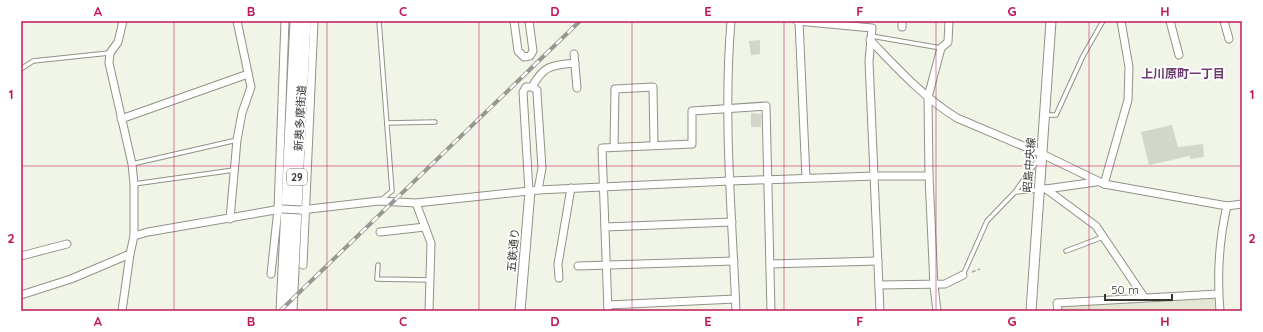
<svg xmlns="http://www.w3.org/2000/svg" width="1263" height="332" viewBox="0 0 1263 332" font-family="Quicksand,'Noto Sans JP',sans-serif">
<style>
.built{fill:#e2e7d3}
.building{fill:#d3d7ca}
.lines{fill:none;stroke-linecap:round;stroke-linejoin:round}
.service-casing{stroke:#8f9386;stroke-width:5.5}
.minor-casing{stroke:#8f9386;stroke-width:9}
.tertiary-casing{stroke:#8f9386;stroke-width:11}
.primary-casing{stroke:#8f9386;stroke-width:13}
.path{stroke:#a4a79d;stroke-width:1.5;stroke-dasharray:4 2;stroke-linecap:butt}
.service{stroke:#fff;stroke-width:3.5}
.minor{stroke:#fff;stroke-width:7}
.tertiary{stroke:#fff;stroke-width:9}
.primary{stroke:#fff;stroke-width:11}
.rail-casing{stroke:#96998f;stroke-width:4}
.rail{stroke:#fff;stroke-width:2.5;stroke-dasharray:8;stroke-linecap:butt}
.minor-bridge-casing{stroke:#8f9386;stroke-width:9;stroke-linecap:butt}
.minor-bridge{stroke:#fff;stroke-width:7}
.grid{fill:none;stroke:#c2185b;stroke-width:1;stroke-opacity:0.55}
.labels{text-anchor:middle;stroke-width:3.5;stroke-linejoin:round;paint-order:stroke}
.shield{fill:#fff;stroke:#72726f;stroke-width:1}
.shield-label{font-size:10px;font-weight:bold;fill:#353631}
.street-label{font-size:11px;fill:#353631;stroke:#fff}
.neighbourhood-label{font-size:12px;font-weight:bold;fill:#6c3c70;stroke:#fff}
.neatline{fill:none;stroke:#c2185b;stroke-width:1.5}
.grid-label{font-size:13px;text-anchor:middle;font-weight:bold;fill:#c2185b}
</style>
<rect width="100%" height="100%" fill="#f1f5e7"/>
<polygon class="built" points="1214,297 1216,311 1060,311 1060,306"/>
<g class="building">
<polygon points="760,40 760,54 751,55 749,41"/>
<polygon points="751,113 761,114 761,127 751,127"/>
<polygon points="1172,125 1178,147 1203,144 1204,157 1190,159 1190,156 1149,165 1141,132"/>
</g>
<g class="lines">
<defs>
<g id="service">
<polyline points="379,21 392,191 380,201"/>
<polyline points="871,36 941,48"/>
<polyline points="21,69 33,61 109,53"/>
<polyline points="1045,115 1056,115 1083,56 1103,21"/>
<polyline points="387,123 435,122"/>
<polyline points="132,164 237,140"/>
<polyline points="134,184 234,170"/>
<polyline points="1015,192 1039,158"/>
<polyline points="1066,251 1103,237"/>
<polyline points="378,265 377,279 430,280"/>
<polyline points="963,275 987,221 1015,192 1038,190"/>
</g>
<g id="minor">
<polyline points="514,21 518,51 524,57 530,56 533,51 529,21"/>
<path d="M 731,21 C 723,117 732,215 736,311"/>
<polyline points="797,21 872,28 869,61 880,311"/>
<polyline points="799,21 806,178"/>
<polyline points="1170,21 1179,55"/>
<polyline points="1224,21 1229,39"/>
<polyline points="902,27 902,21"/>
<path d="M 870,40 C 897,68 923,97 957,118 L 1042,154 L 1104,184 L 1227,206 L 1242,204"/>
<polyline points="574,54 577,88"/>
<path d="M 532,87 C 544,65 552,65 575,63"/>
<polyline points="121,119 248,74"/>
<polyline points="614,147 615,89 653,87 654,145"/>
<polyline points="1104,184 1128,100 1129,67 1121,21"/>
<polyline points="1046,189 1096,226 1144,297"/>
<polyline points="1046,189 1096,182"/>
<polyline points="529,191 523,92 526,87 532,87 537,90 537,93 542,168 538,190"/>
<polyline points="416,203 431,243 429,311"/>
<polyline points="301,210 379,201 416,203 538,190 730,181 875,176 929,176"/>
<polyline points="230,219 237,140 242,113 251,87 237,21"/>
<polyline points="605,227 732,222"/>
<polyline points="380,232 425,227"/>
<polyline points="134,236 148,232 281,209"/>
<polyline points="21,256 67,244"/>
<polyline points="770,264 878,261"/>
<polyline points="303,265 314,21"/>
<polyline points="578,266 734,261"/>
<polyline points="271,274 278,209 285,21"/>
<polyline points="559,278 558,264 571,188"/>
<polyline points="879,285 945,284 963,275"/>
<polyline points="21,295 71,279 130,254"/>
<polyline points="608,305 735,299"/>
<polyline points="122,311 130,254 134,236 134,184 132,164 109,63 110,53 118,42 123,21"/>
<polyline points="608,311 602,148 692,144 692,111 766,106 771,311"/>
<polyline points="937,311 934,286 929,176 928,97 941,48 948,42 949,21"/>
<polyline points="1058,311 1057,303 1218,294"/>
<path d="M 1220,311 C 1217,276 1219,240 1227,206"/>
</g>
<g id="tertiary">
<polyline points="520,311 530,191"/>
<polyline points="1031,311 1051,21"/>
</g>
<g id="primary">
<polyline points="282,311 296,21"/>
<polyline points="291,311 305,21"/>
</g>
</defs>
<use href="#service" class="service-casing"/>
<use href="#minor" class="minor-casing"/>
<use href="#tertiary" class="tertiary-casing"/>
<use href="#primary" class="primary-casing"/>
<polyline class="path" points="972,272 980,269"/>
<use href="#service" class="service"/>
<use href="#minor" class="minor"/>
<use href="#tertiary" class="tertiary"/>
<use href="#primary" class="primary"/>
<defs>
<polyline id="rail" points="280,311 580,21"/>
</defs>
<use href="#rail" class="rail-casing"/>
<use href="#rail" class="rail"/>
<defs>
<polyline id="minor-bridge" points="282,209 301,210"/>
</defs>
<use href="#minor-bridge" class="minor-bridge-casing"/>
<use href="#minor-bridge" class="minor-bridge"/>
</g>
<path class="grid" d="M 174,21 L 174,311M 327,21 L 327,311M 479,21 L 479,311M 632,21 L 632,311M 784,21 L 784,311M 936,21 L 936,311M 1089,21 L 1089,311M 21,166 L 1242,166"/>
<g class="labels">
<rect class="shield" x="287" y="169" width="20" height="16" rx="3"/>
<g class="shield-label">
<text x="297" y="181">29</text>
</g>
<g class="street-label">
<text transform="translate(300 118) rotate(-87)" y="4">新奥多摩街道</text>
<text transform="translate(1029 165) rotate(-86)" y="4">昭島中央線</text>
<text transform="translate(513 250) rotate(-85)" y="4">五鉄通り</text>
</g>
<g class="neighbourhood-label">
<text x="1183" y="78">上川原町一丁目</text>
</g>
</g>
<rect width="1263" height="332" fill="none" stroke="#ffffff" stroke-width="44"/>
<path d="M1105 294v6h67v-6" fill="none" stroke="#353631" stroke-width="2"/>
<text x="1111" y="294" font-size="12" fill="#353631" stroke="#ffffff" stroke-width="3" paint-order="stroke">50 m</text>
<rect x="22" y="22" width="1219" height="288" class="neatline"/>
<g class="grid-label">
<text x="98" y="16">A</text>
<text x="251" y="16">B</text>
<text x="403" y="16">C</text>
<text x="555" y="16">D</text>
<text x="708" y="16">E</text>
<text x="860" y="16">F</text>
<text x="1012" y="16">G</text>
<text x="1165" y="16">H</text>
<text x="11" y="99">1</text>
<text x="1252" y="99">1</text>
<text x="11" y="243">2</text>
<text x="1252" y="243">2</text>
<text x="98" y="326">A</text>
<text x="251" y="326">B</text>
<text x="403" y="326">C</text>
<text x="555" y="326">D</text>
<text x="708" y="326">E</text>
<text x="860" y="326">F</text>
<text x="1012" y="326">G</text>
<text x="1165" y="326">H</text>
</g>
</svg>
